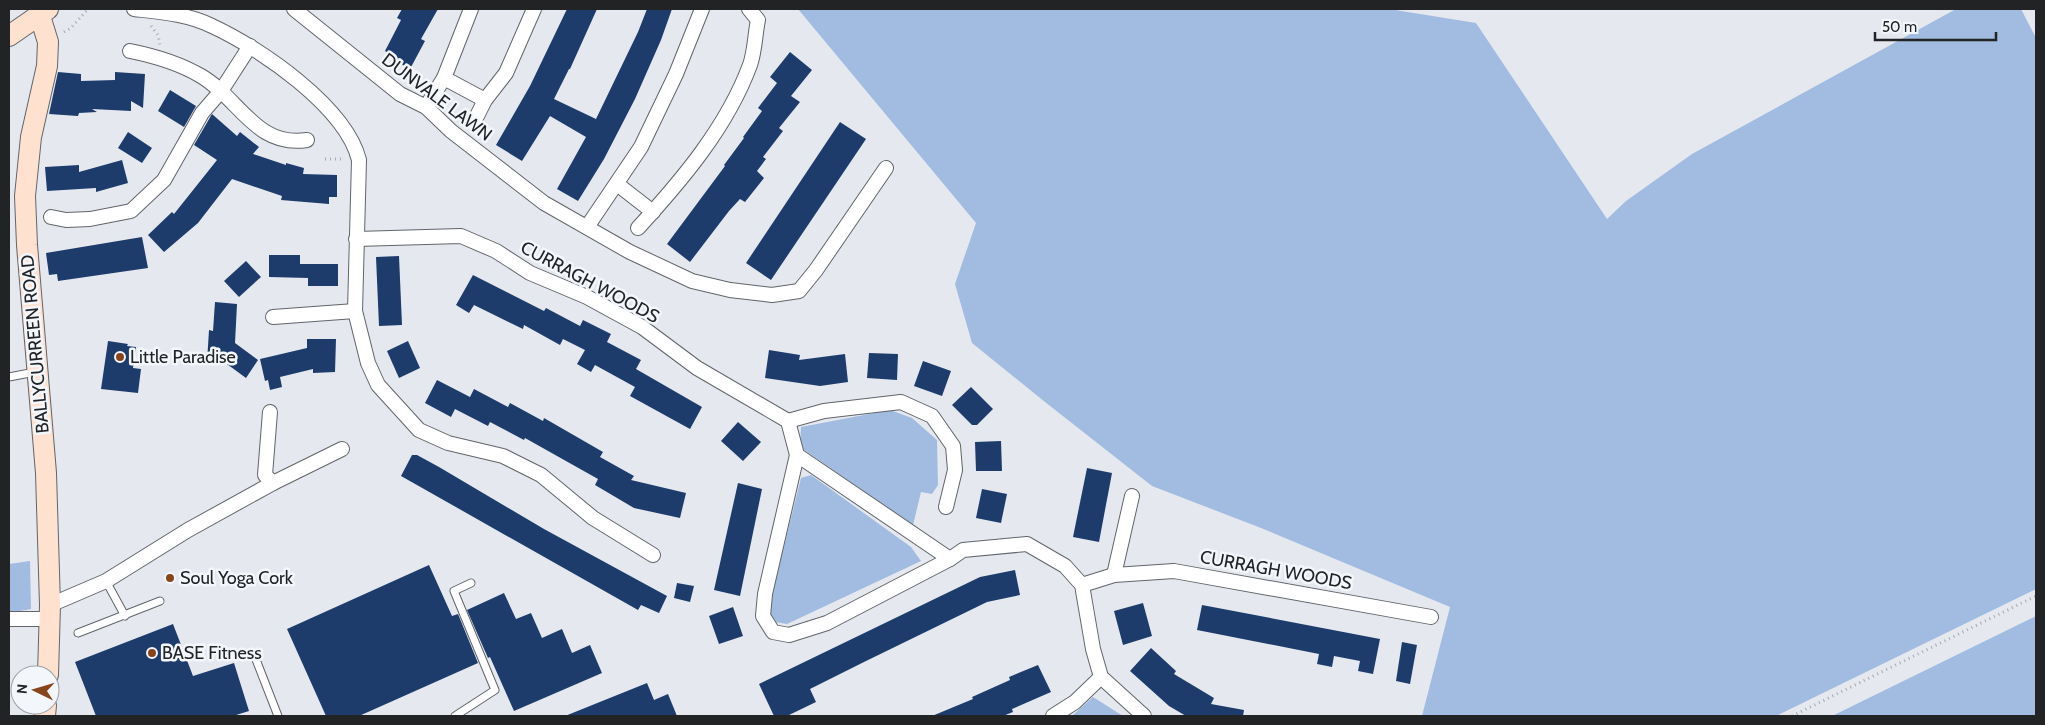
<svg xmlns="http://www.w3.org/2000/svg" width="2045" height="725" viewBox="0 0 2045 725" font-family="Cabin,sans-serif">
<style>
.green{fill:#a2bbe1}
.building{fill:#1d3c6c}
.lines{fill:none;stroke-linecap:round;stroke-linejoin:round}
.lane-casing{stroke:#61656a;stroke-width:9}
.street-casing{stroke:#61656a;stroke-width:16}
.secondary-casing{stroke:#61656a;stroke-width:22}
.path{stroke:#a6a9ad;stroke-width:3;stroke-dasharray:1 4;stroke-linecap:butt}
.lane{stroke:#fff;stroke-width:7}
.street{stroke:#fff;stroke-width:14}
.secondary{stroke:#ffe1d0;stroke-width:20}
.poi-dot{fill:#894419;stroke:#f3f7fc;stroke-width:2}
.labels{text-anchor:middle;stroke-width:5;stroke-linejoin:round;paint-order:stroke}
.street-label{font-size:18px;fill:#222325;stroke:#f3f7fc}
.poi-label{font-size:18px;fill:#222325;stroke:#f3f7fc;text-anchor:start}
</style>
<rect width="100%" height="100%" fill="#e5e9ef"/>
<g class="green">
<polygon points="798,9 1389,9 1476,23 1607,219 1626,201 1692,154 1956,9 2021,9 2036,38 2036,589 1776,716 1422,716 1450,607 1261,528 1152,486 1045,402 972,343 955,284 976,223"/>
<polygon points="890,410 912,418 937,440 938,485 932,494 921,492 913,525 800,447 801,427"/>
<polygon points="811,475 911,547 921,561 787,624 775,622 768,610 801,478"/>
<polygon points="30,561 31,609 9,613 9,564"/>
<polygon points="2036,616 2036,716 1832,716"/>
<polygon points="1093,697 1123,716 1072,716"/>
</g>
<g class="building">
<polygon points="402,9 438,9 421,39 425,41 410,69 389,57 390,54 385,51 401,20 397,18"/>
<polygon points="567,9 597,9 570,69 569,69 554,99 596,119 638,32 647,9 672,9 661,40 635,99 604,159 578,201 557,189 586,137 550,116 522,161 496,145 530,86"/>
<polygon points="790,52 812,70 791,96 800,102 779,128 783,131 763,157 766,159 757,171 764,178 745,202 740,199 729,211 690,262 667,244 725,166 724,165 744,138 743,137 762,111 758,108 777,83 770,77"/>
<polygon points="58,72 81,74 81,81 115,80 115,72 145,74 143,108 131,101 131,111 92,109 97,112 79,113 78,116 49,114"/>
<polygon points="170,90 196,106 184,127 158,111"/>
<polygon points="212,114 237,136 240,132 259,147 253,154 286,165 286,163 304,168 303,174 337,175 337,197 329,197 329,204 281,200 282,196 232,179 198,223 164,252 148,235 172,212 174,214 217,160 194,145"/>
<polygon points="840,122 866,139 771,280 746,263"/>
<polygon points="128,132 152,148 142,163 118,148"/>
<polygon points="122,160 128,183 96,192 96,188 47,191 45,167 79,165 79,172"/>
<polygon points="142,237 148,268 58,281 57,274 49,275 46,253"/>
<polygon points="269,255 300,255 300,264 338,264 338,286 308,286 308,278 269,277"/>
<polygon points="399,256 402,325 379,326 376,257"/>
<polygon points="246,261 261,277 239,297 224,281"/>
<polygon points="473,275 544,311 546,308 580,326 583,320 611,334 607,342 641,360 636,369 702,407 690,429 630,396 635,387 595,365 591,372 577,364 585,350 563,339 560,345 524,325 523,329 474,305 469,313 456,305"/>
<polygon points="215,302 237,304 235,343 258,360 246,378 216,356 207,362 209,330 213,331"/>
<polygon points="307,339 336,339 335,372 313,373 313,369 280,377 282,387 270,390 268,380 265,381 260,359 307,348"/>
<polygon points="108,341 128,344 127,346 136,347 133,368 141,369 138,393 101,389"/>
<polygon points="408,341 420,368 399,378 387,351"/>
<polygon points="769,350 800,355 799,360 845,354 848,382 820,386 765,378"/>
<polygon points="869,353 898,354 897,380 867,378"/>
<polygon points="923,361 951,371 942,396 914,386"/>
<polygon points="437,380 470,397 474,389 508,407 510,403 543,421 544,418 603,452 600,457 634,476 631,480 686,493 680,518 634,508 595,485 598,479 525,438 524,440 490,422 488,426 455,409 451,417 425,403"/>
<polygon points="971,387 993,409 977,425 972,425 952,405"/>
<polygon points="738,422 761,442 743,461 721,441"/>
<polygon points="1001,441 1002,471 976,471 975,442"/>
<polygon points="412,455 417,455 439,467 544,529 667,596 659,613 641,605 638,610 401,476"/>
<polygon points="1087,468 1112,473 1099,542 1073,537"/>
<polygon points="738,483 762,489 740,596 714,590"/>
<polygon points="982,489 1007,494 1001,523 976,518"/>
<polygon points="429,565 452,616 458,614 478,663 359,716 326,716 287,629"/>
<polygon points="1015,570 1020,595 987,602 864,662 810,689 816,702 787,716 774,716 759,684 980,577"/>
<polygon points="677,583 694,586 690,602 674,598"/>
<polygon points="504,593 516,619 531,613 542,638 562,629 572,653 590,645 602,673 514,711 490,657 488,658 467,610"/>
<polygon points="1143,603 1152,636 1123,645 1114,611"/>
<polygon points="1202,605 1380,639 1373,674 1358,671 1360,661 1334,656 1332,667 1317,664 1319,654 1197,630"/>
<polygon points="733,607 743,636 719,644 709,616"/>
<polygon points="173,624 193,676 234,663 249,711 233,716 96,716 75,662"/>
<polygon points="1402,642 1417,645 1410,684 1396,681"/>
<polygon points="1151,648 1176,671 1174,674 1214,698 1211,704 1244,710 1243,716 1186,716 1169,706 1130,671"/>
<polygon points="1038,665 1051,692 1012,709 1013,712 1003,716 932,716 973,699 972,697 1010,680 1009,677"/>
<polygon points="647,683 654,700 668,694 677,716 565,716"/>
</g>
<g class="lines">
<defs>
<g id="lane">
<polyline points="9,377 35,372"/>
<polyline points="106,581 125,616"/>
<polyline points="78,633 160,601"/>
<polyline points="255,657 278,716"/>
<polyline points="455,716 495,690 454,591 471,583"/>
</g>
<g id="street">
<path d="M 134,9 C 160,12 188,14 212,26 C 260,48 346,107 359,160 L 355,311 L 368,363 L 378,385 L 419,430 L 448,443 L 503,456 L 541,475 L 593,518 L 653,555"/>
<polyline points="294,9 400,94 426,107 451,131 544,203 630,252 692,281 730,290 772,295 799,291 816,270 886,168"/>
<path d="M 130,51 C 155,56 179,63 201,76 C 239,98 256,148 307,140"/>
<polyline points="444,78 485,100"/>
<polyline points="426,107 444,78 471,9"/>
<polyline points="477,116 485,100 506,73 534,9"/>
<polyline points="617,184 653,212"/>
<polyline points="51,217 66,220 90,219 131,211 164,180 202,113 221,91 250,46"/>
<polyline points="587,227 641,147 676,74 702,9"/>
<path d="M 638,228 C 682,180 727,127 750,65 C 755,51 755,34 758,20 L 749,9"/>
<polyline points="356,239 461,236 496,251 530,273 587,297 642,327 697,368 788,421 797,455 950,559 963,550 1027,544 1065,566 1082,585 1093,649 1101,677 1144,716"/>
<polyline points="273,317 355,311"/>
<polyline points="270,412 265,475 273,483"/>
<polyline points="788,421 824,411 901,402 932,416 953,446 955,470 946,507"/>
<polyline points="797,455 765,594 763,616 773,632 789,635 827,623 950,559"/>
<polyline points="1114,575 1132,496"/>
<polyline points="1082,585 1114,575 1174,571 1431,617"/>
<polyline points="50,605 106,581 188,530 273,483 342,449"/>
<polyline points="9,619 50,619"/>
<polyline points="1053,716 1075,702 1101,677"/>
</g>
<g id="secondary">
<polyline points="40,16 48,42 47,66 31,137 25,196 27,245 46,473 50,605 48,675"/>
<polyline points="9,36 48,9"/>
<polyline points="45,716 46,705"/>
</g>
</defs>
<use href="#lane" class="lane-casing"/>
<use href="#street" class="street-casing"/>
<use href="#secondary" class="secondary-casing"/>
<g class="path">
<polyline points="151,26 158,35 160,45"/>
<polyline points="64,32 71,28 88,9"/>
<polyline points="325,159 344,159"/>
<polyline points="1792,716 2036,596"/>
</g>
<use href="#lane" class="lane"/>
<use href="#street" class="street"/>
<use href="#secondary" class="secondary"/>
</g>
<g class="poi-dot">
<circle cx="120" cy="357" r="5"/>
<circle cx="170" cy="578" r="5"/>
<circle cx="152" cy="653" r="5"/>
</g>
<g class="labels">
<g class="street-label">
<text transform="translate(437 97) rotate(37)" y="6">DUNVALE LAWN</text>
<text transform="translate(590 282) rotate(28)" y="6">CURRAGH WOODS</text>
<text transform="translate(35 344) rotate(-95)" y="6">BALLYCURREEN ROAD</text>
<text transform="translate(1276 570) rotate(10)" y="6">CURRAGH WOODS</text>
</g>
<g class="poi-label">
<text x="130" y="363">Little Paradise</text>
<text x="180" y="584">Soul Yoga Cork</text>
<text x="162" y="659">BASE Fitness</text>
</g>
</g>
<rect width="2045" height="725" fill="none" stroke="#222325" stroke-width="20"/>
<g transform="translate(35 690) rotate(275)"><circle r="24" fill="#f3f7fc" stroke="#9fa2a6"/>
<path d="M0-4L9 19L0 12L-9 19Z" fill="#894419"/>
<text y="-8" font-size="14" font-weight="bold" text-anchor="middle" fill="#222325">N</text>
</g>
<path d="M1875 32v8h121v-8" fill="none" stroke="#222325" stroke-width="2.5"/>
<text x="1882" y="32" font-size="15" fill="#222325" stroke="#f3f7fc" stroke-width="4" paint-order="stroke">50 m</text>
</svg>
